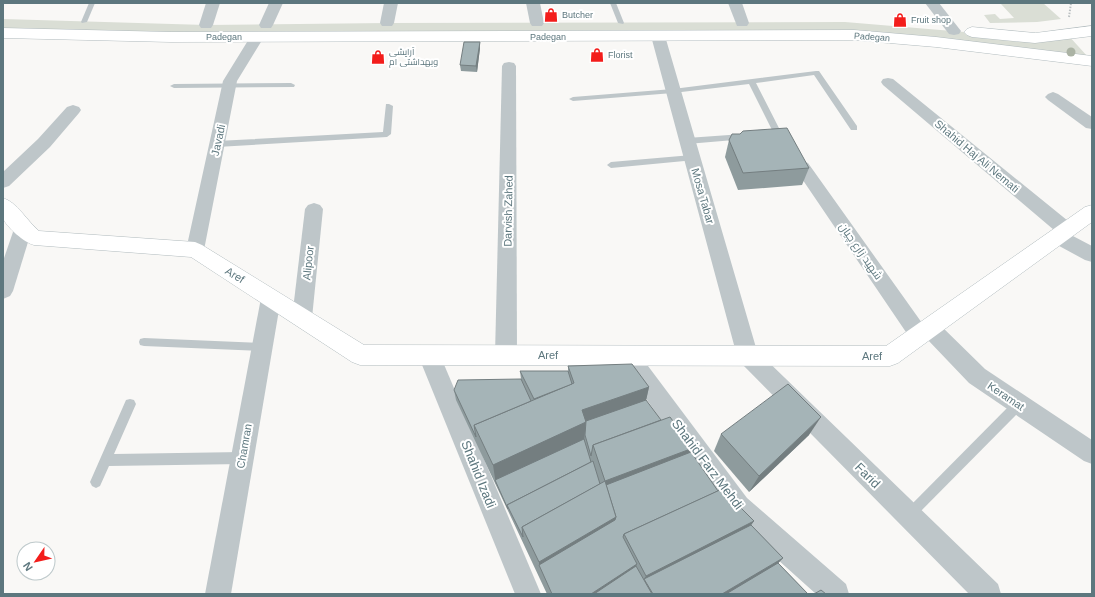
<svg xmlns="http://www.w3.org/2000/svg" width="1095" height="597" viewBox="0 0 1095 597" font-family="Arial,Cairo,sans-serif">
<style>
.green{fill:#daded5}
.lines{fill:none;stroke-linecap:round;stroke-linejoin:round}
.secondary-casing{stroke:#b1bbbe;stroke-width:1}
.path{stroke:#bbc0c2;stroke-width:2;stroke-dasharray:1.5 1.5;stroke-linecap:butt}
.lane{fill:#bec6c9;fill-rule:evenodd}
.street{fill:#bec6c9;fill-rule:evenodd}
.secondary{fill:#fff;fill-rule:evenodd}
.tree{fill:#abb3a4}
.wall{fill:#8e9b9d}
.shaded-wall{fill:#747e80}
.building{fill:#a5b4b7;stroke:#747e80}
.labels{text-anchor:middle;stroke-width:4;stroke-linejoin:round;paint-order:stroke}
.far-poi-label{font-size:9px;fill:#5d777e;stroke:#fff;text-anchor:start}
.far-street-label{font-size:9px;fill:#5d777e;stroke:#fff}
.street-label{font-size:11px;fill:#5d777e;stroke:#fff}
.near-street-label{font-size:13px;fill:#5d777e;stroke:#fff}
</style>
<rect width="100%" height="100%" fill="#f9f8f6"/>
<g class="green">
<polygon points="1043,3 1061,19 1037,22 990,23 984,15 995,14 1000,19 1014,18 1001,4"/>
<polygon points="3,19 206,25 387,23 845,22 1035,38 1068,35 1088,57 854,35 3,33"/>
</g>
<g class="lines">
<defs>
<g id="secondary">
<polygon points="1092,26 1092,36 1035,43 972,37 967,35 964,32 967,29 972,27 1035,33"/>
<polygon points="3,28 171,32 854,30 936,37 1092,56 1092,66 936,47 854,40 171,42 3,38"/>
<path d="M 3,198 C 17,202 27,221 39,231 L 195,242 L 202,245 L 364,345 L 886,346 L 1085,207 L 1092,205 L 1092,222 L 898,363 L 890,366 L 360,365 L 352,362 L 191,257 L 34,245 C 25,243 6,227 3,218 C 1,212 3,204 3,198 Z"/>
</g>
</defs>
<use href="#secondary" class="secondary-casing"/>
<polyline class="path" points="1069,17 1071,3"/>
<g class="lane">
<polygon points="89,3 95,3 87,22 82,23 81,22"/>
<polygon points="610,3 616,3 624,23 623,24 618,23"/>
<polygon points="816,71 819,71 857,126 857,130 851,130 814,75 756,83 782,134 781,136 771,138 767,135 773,132 749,84 673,93 573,101 569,99 573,97 673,89"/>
<polygon points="291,83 295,85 294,87 174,88 170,86 174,84"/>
<polygon points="386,104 389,104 393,106 391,134 387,137 217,147 213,144 217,141 383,132"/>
<polygon points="743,134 747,137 746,139 687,144 683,141 687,138"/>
<polygon points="692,155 695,156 696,158 695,160 611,168 607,165 611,162"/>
<polygon points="144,338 262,343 266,344 267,347 266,350 262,351 144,346 140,345 139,342 140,339"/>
<polygon points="130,399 134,400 136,404 114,454 242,452 246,454 248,458 246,462 242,464 109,466 100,486 96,488 92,486 90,482 126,400"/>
<polygon points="1019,399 1023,400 1025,404 1023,408 913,519 909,521 905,519 903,515 905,511 1015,400"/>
</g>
<g class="street">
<polygon points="206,3 220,3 213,25 211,28 201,28 199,25"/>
<polygon points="269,3 283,3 273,25 271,28 261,28 259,25"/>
<polygon points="384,3 398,3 394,23 392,26 382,26 380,23"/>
<polygon points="526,3 540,3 544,23 542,26 532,26 530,23"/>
<polygon points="728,3 742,3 749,23 747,26 737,26"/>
<polygon points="925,3 939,3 961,31 959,34 954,35 949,34"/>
<polygon points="658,32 663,33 665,36 757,351 998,584 1001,594 969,594 740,362 737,356 651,36 653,33"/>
<polygon points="257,33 262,34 264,37 237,81 204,250 202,255 195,257 188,255 186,250 223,81 252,34"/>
<polygon points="509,62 514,63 516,66 517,355 514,361 506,364 498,361 495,355 502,66 504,63"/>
<polygon points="888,78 893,79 1073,225 1075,230 1071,235 1092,246 1092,262 1085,260 1050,241 1048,236 1050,231 1054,230 883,85 881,82 883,79"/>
<polygon points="1053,92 1058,94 1092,117 1092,129 1086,128 1048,100 1045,97 1048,94"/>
<polygon points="73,105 79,107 81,110 79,113 50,147 9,186 3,188 3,172 38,139 67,107"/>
<polygon points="802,161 808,163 922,323 930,320 937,322 985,369 1092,440 1092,464 1084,461 969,383 927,339 926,341 919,344 912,341 794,167 796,163"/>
<polygon points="314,203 320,205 323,209 312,318 309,324 302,326 295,324 292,318 305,209 308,205"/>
<polygon points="23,222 29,224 32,229 13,291 10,296 3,299 3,261 14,229 17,224"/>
<polygon points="271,290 278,292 281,298 231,594 205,594 261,298 264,292"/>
<polygon points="429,346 437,349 440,355 541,594 515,594 418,355 421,349"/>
<polygon points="628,347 636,350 747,498 846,584 849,594 816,594 729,516 620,362 617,356 620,350"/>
</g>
<use href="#secondary" class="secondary"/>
</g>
<circle class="tree" cx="1071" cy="52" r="4.5"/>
<g class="wall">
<polygon points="480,42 480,48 477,72 461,71 460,65"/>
<polygon points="729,140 809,168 802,185 738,190 725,157"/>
<polygon points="568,366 649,387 646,400 661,420 693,448 691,452 718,491 754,521 751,525 783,558 778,563 808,594 547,594 456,400 454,390 521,379 520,371 568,371"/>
<polygon points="721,434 809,435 749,492 714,451"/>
</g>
<g class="shaded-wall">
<polygon points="480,42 480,48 477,72 476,66"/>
<polygon points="649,387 644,410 585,431 584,444 495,480 496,485 493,465 582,410"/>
<polygon points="821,417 809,435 749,492 759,476"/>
<polygon points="693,448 684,469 608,498 605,481"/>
<polygon points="616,517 612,535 539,565 539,562"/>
<polygon points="754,521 741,539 644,579 646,576"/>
<polygon points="783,558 772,570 732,594 722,594"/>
<polygon points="637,564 632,577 606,594 591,594"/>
</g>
<g class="building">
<polygon points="464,42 480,42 476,66 460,65"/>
<polygon points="787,128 809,168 743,173 729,140 732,134 740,134 743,131"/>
<polygon points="632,364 649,387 582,410 586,422 493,465 474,425 574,383 568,366"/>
<polygon points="520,371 568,371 572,384 534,399"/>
<polygon points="521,379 531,401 474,425 476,437 454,390 458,380"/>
<polygon points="788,384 821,417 759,476 721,434"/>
<polygon points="646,400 661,420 593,445 591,456 585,435 586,421"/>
<polygon points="670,417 693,448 605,481 593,445"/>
<polygon points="584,439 591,462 507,505 508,509 495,480"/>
<polygon points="691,452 718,491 624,534 623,537 637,564 591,594 552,594 539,565 615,520 616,517 606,485"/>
<polygon points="593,461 600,484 522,527 523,537 507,505"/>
<polygon points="605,481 616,517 539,562 522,527"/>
<polygon points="722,489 754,521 646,576 624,534"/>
<polygon points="751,525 783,558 722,594 653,594 644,579"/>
<polygon points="778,563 808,594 726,594"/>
<polygon points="636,566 652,594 594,594"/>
<polygon points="821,590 826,594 814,594"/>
</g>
<defs>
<symbol id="shop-bare" viewBox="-9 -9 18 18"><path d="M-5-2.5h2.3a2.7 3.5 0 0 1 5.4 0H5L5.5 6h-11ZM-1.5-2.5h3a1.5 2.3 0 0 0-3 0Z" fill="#f31d1b" stroke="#fff" stroke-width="2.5" paint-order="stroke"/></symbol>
</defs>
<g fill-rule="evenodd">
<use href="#shop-bare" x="541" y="5" width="20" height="20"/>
<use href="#shop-bare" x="890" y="10" width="20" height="20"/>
<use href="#shop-bare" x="587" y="45" width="20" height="20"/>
<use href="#shop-bare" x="368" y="47" width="20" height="20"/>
</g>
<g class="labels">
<g class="far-poi-label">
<text x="562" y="18">Butcher</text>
<text x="911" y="23">Fruit shop</text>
<text x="389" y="55">آرایشی<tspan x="389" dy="10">وبهداشتی ام</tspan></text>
<text x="608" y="58">Florist</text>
</g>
<g class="far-street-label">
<text x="224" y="40">Padegan</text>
<text x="548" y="40">Padegan</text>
<text transform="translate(872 37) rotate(4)" y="3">Padegan</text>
</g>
<g class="street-label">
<text transform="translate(218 140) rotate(-78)" y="4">Javadi</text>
<text transform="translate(977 156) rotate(40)" y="4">Shahid Haj Ali Nemati</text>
<text transform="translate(703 196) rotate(74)" y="4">Mosa Tabar</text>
<text transform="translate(508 211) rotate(-89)" y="4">Darvish Zahed</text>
<text transform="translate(861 251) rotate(55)" y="4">شهید زارع چیان</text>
<text transform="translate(308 263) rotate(-84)" y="4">Alipoor</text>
<text transform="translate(235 275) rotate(32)" y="4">Aref</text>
<text x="548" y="359">Aref</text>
<text x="872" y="360">Aref</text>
<text transform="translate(1006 396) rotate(34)" y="4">Keramat</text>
<text transform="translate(244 446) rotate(-80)" y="4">Chamran</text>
</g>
<g class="near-street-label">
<text transform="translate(708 464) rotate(53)" y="5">Shahid Farz Mehdi</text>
<text transform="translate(479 474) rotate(68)" y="5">Shahid Izadi</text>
<text transform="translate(868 475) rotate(45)" y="5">Farid</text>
</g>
</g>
<rect width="1095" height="597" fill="none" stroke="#5d777e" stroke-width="8"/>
<g transform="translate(36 561) rotate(236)"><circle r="19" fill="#ffffff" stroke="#bec9cb"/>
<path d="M0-3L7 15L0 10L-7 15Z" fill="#f31d1b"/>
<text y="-6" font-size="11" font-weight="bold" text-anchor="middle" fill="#5d777e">N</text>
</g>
</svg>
